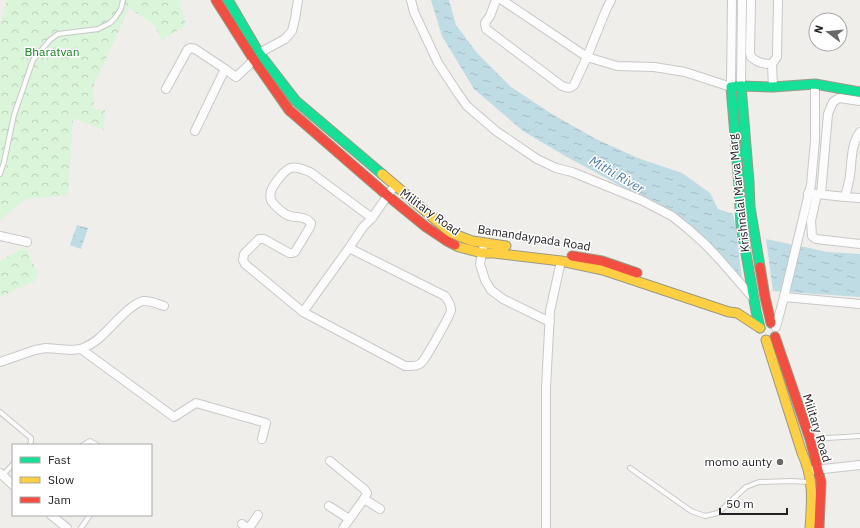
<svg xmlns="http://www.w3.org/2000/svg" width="860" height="528" viewBox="0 0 860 528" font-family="'IBM Plex Sans',sans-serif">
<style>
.park{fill:url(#park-crowns)}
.water{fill:url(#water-ripples)}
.pier{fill:#f0eeeb}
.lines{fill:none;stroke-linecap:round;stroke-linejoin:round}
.lane-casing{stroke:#c9c8c7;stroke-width:6}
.street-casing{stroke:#c9c8c7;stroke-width:10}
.fast-casing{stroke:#999a82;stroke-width:11}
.slow-casing{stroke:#999a82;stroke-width:11}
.jam-casing{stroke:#999a82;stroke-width:11}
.lane{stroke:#fdfcfc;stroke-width:4}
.street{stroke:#fdfcfc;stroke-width:8}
.fast{stroke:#16e098;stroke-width:9}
.slow{stroke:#ffcf43;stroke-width:9}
.jam{stroke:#f24e42;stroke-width:9}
.poi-dot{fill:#6a6968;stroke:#fff;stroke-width:1.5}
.labels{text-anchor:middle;stroke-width:3;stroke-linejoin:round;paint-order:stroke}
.park-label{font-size:12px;fill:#0c8416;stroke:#fff}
.street-label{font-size:12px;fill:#222;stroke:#fff}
.poi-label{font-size:12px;fill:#222;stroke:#fff;text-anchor:end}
.water-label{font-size:13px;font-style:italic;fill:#4a7aab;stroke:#fff}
</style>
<defs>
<pattern id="park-crowns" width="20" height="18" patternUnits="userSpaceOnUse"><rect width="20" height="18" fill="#daf5da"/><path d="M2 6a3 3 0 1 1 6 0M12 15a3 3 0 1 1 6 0" fill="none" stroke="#bbd2bb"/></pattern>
<pattern id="water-ripples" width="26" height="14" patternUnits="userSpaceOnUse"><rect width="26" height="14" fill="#bfdbe3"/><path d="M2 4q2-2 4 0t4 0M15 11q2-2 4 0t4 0" fill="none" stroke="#a4bcc2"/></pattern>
</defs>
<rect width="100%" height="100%" fill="#f0eeeb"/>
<g class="park">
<polygon points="7,0 180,0 179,1 186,25 162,40 154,25 129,8 93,87 94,109 105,110 104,130 73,118 68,195 25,199 0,220 0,24"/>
<polygon points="25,247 38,273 35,281 0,297 0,261"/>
</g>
<g class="water">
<polygon points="431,0 449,0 456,25 477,53 511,87 552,114 594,138 638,158 682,173 710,193 718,209 733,214 736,229 766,239 828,252 860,254 860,297 773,291 742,280 684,220 567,157 523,131 474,89 442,36"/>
<polygon points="77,225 88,228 81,249 70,245"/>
</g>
<polygon class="pier" points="736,229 766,239 773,291 742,280"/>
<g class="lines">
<defs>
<g id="lane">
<polyline points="0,174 4,162 14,115 33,60 50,40 58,34 98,29 110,23 115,18 121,9 123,0"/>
<polyline points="0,412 31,438 31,441 30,445"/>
<polyline points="811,439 860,436"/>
<polyline points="83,445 90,441 97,445"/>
<polyline points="630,468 691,511 705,516 718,513 746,487 759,482 791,481 809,482"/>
<polyline points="3,475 13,464"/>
<polyline points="81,528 90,515"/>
</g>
<g id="street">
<polyline points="411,0 414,12 438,63 457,92 467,106 496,131 537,159 556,168 572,172 641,200 672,216 687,228 705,244 721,261 753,298"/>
<path d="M 496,0 L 490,16 L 485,23 L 486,29 L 562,86 C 567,88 570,89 574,85 L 587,57 L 617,66 L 654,67 L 685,72 L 731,87 L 732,0"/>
<polyline points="502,0 587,57 606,10 611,0"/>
<path d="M 751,0 L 750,53 L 751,57 C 758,63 763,64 772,64"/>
<polyline points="741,86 742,0"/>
<polyline points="773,87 772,64 777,57 778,0"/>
<polyline points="166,89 188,49 190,48 195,49 225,69"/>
<polyline points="195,131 225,69 236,77 248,66 259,53 285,39 292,31 295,19 298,0"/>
<path d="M 808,193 L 845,197 C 847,190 849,183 850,175 C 852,160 851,144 860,132"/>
<polyline points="817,194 811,221 812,236 816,239 860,244"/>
<polyline points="821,194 828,114 833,102 839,98 860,101"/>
<polyline points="845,197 860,198"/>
<polyline points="0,236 27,242"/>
<path d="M 349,248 L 445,296 C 448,300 451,305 451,310 C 451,314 426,358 422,362 C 418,367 411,366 405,366 L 303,312 L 349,248 L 363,227 L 372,218 L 395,185"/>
<polyline points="483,249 480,264 485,280 491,290 503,299 550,322"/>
<polyline points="784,297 860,304"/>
<path d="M 303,312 L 245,264 L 243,260 L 244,254 L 259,239 L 264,239 L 289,253 L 292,253 L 295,252 L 310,227 L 311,223 C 305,216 298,218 290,216 C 285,215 276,207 273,203 C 270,200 270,195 271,191 C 273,185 285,169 291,168 C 297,166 304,170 310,172 L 372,218"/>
<polyline points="776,327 784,297 811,185 815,140 815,84"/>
<path d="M 81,349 C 87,346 92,344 97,340 C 110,330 128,305 143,301 C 150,300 157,304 164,306"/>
<polyline points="0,362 35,350 46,348 71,350 81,349 174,417 196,403 266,423 262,439"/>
<polyline points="330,461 364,489 367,493 364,499 343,528"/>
<polyline points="814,470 860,465"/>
<polyline points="0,473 13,485"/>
<polyline points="364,499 380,509"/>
<polyline points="329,506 349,519"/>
<polyline points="51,515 67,528"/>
<polyline points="242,524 247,528"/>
<polyline points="249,528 258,515"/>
<polyline points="546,528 546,388 550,311 561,261"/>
</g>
<g id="fast">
<polyline points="228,0 259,53 296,101 382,174"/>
<polyline points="741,86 749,182 750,207 760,267"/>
<polyline points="760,328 756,311 741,225 738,172 731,87 741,86 773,87 815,84 860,92"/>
</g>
<g id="slow">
<polyline points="382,174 451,233 472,241 506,246"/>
<polyline points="455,245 459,247 482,253 494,253 561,261 603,270 729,312 737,313 760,328"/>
<path d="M 766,340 L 802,453 C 814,479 812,501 810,528"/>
</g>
<g id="jam">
<polyline points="216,0 254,60 289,110 388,196 426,227 447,241 455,245"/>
<polyline points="572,256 602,261 637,273"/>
<polyline points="760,267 765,297 771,323"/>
<polyline points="775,337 810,439 821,482 819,528"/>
</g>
</defs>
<use href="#lane" class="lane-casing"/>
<use href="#street" class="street-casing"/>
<use href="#fast" class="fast-casing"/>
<use href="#slow" class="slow-casing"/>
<use href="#jam" class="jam-casing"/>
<use href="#lane" class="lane"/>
<use href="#street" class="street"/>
<use href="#fast" class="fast"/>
<use href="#slow" class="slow"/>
<use href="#jam" class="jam"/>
</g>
<circle class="poi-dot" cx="780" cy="462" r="4"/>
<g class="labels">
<g class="park-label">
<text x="52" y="56">Bharatvan</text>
</g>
<g class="street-label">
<text transform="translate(739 193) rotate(-96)" y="4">Krishnalal Marva Marg</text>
<text transform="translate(430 212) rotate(36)" y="4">Military Road</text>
<text transform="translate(534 238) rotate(9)" y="4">Bamandaypada Road</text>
<text transform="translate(817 428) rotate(73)" y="4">Military Road</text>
</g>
<g class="poi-label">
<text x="772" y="466">momo aunty</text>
</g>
<g class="water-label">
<text transform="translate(617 174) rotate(30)" y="5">Mithi River</text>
</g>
</g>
<rect x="12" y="444" width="140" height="72" fill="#ffffff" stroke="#a7a7a7"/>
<rect x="20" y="457" width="20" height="6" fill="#16e098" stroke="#a7a7a7"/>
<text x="48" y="464" font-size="12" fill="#222222">Fast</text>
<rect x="20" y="477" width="20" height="6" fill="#ffcf43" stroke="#a7a7a7"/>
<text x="48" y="484" font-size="12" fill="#222222">Slow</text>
<rect x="20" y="497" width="20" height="6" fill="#f24e42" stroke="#a7a7a7"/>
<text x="48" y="504" font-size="12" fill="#222222">Jam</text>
<g transform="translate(828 32) rotate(286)"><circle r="19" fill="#ffffff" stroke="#a7a7a7"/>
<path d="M0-3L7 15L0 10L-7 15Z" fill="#6a6968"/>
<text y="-6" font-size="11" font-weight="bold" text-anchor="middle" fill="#222222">N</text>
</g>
<path d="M720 508v6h67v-6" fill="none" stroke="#222222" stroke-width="2"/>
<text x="726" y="508" font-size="12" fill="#222222" stroke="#ffffff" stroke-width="3" paint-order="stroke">50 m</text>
</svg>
